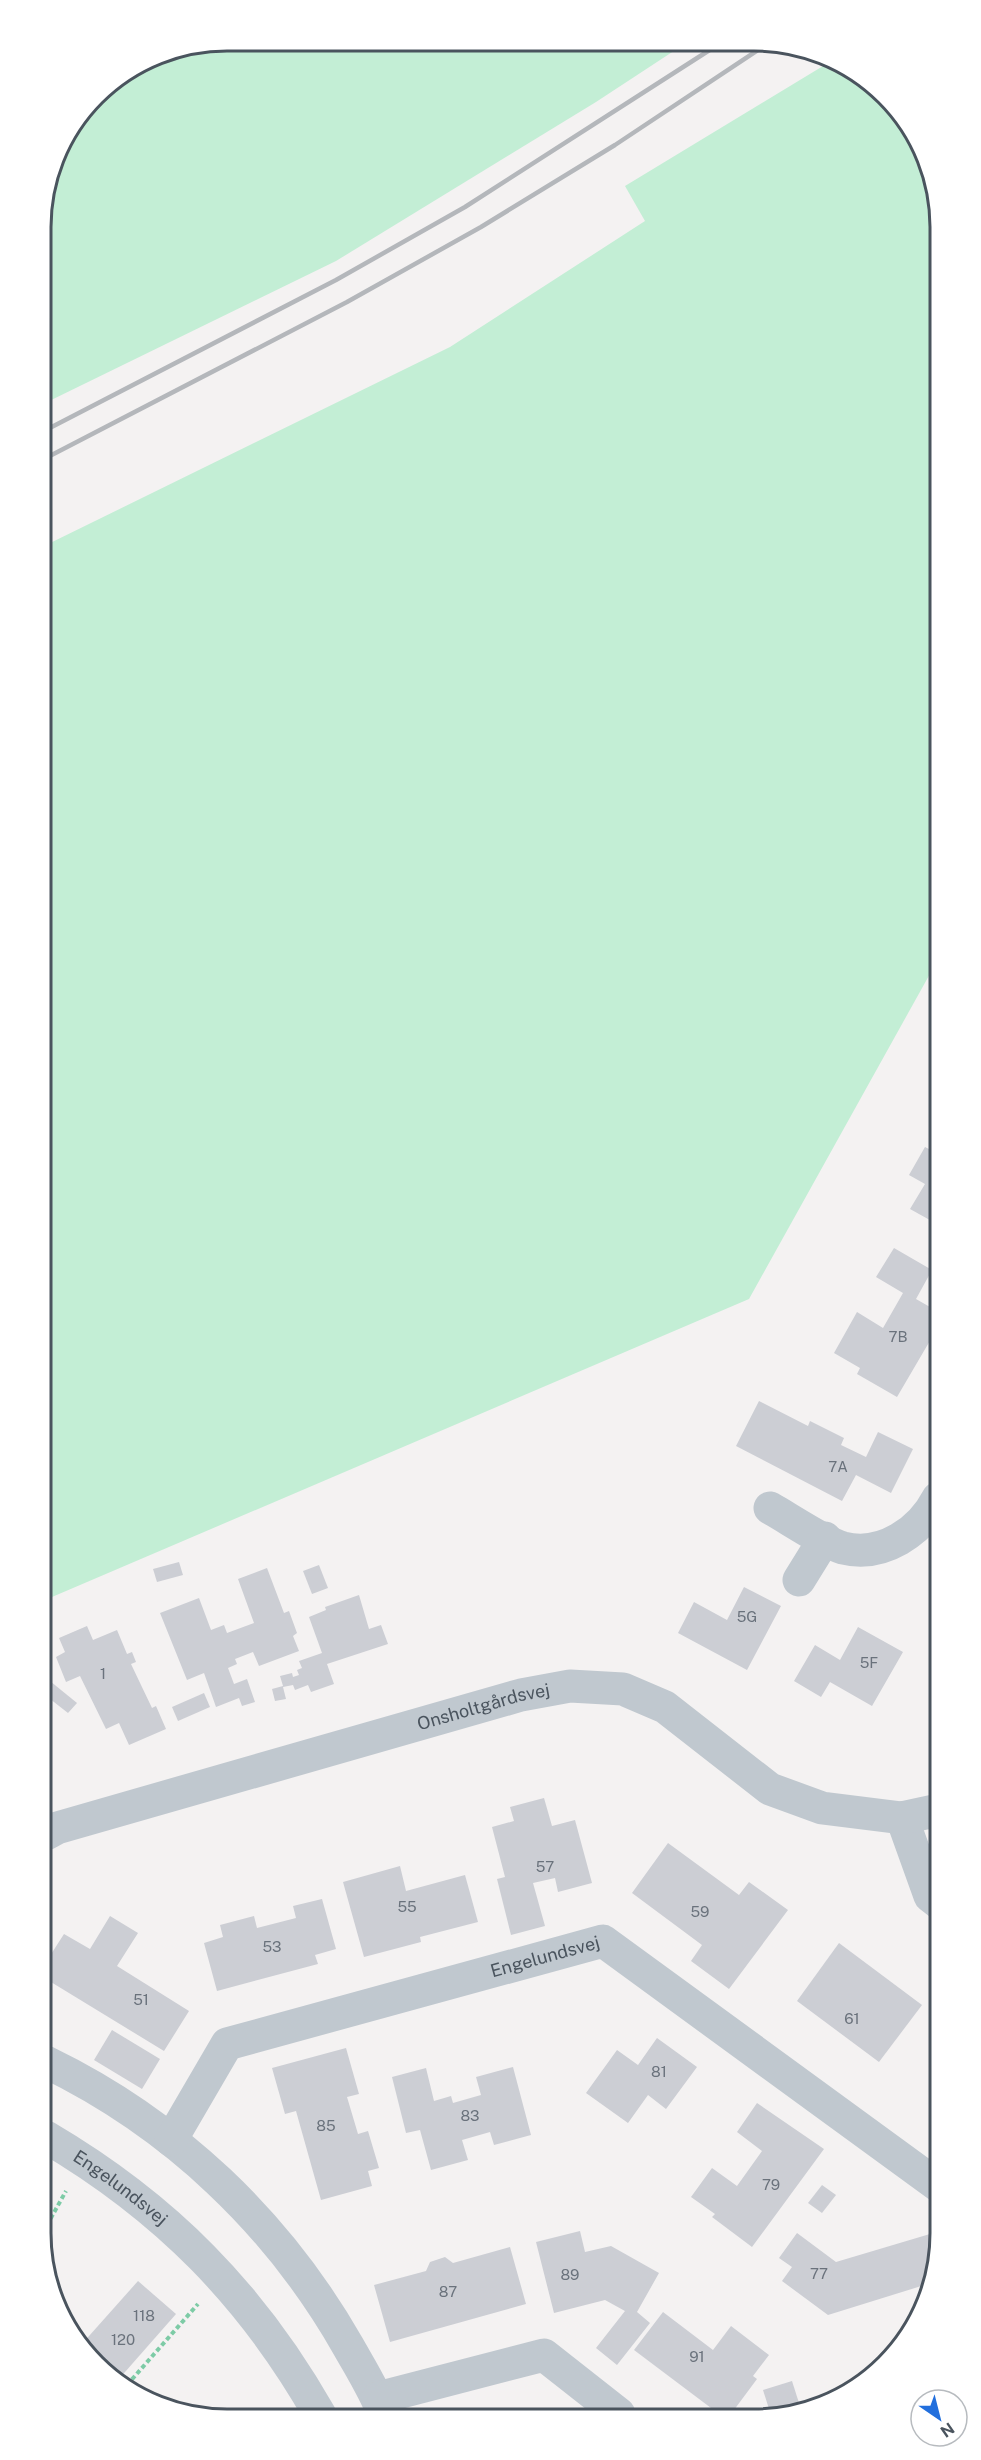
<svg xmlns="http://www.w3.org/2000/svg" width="981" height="2460" viewBox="0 0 981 2460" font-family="'Public Sans',sans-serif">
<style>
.green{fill:#c3eed5}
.building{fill:#ccced4}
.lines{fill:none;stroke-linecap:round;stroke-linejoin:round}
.path{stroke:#7dcba6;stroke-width:4;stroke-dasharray:4.5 3;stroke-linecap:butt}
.minor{stroke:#c0c8cf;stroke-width:33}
.rail{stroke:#b4b7bb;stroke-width:4.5}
.labels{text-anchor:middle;stroke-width:4.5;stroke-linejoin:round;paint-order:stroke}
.number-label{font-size:15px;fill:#6a727c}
.street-label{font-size:18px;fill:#4a545e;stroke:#fff}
.rim{fill:none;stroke:#4a545e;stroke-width:3}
</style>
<rect width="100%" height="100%" fill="#f4f2f2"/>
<g class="green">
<polygon points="227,41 686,43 596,102 336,261 41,405 41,214 60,144 104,87 156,55"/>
<polygon points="828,63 877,87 915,133 934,179 936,963 749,1299 45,1600 42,547 450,347 645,221 625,186"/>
</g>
<g class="building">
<polygon points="925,1147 937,1153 937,1224 910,1209 925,1184 909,1175"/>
<polygon points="894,1248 932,1270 916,1299 937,1311 938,1327 897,1397 857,1374 860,1368 834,1353 857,1312 883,1328 903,1293 876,1277"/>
<polygon points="759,1401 808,1426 810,1421 844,1438 841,1445 866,1457 878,1432 913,1449 891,1493 856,1475 842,1501 736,1446"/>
<polygon points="179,1562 183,1575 157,1582 153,1569"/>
<polygon points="319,1565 328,1588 312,1594 303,1571"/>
<polygon points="267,1568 284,1613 289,1611 297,1633 293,1636 299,1651 259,1666 253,1652 235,1659 237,1664 228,1668 234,1684 247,1679 255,1702 242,1706 239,1698 216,1707 204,1673 187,1680 160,1613 199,1598 211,1630 224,1625 227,1633 254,1623 238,1579"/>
<polygon points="744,1587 781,1606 747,1670 678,1633 694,1602 727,1620"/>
<polygon points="359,1595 369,1629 381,1625 388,1644 327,1664 334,1684 311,1692 308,1685 295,1690 293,1685 283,1687 286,1699 275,1701 272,1689 283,1686 280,1676 292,1673 293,1677 299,1675 297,1670 302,1668 299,1661 322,1653 309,1617 326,1610 325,1607"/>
<polygon points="87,1626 93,1640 117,1630 127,1654 132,1652 136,1662 131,1664 141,1685 152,1708 156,1706 166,1729 129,1745 119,1723 106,1729 80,1676 66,1682 56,1657 65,1652 59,1638"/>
<polygon points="858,1627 903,1652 872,1706 830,1682 821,1697 794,1681 815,1645 840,1660"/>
<polygon points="45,1677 77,1703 68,1713 45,1695"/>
<polygon points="204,1693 210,1707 178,1721 172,1707"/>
<polygon points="544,1798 552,1826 575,1820 592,1883 558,1892 555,1878 533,1883 545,1926 511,1935 497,1879 505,1877 492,1827 514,1821 510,1807"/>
<polygon points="668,1843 739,1895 749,1882 788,1910 729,1989 691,1961 702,1945 632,1893"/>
<polygon points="400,1866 406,1891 465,1875 478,1922 420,1937 421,1942 364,1957 343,1882"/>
<polygon points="322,1899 336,1949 315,1955 318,1964 217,1991 204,1943 223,1937 220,1925 254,1916 257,1928 296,1918 293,1906"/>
<polygon points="110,1916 138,1933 117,1966 189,2011 164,2051 46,1979 46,1962 64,1934 90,1949"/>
<polygon points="839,1943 922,2005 879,2062 797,2001"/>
<polygon points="112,2030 160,2059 142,2089 94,2060"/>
<polygon points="657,2038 697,2067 666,2109 648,2095 628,2123 586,2093 617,2050 638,2065"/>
<polygon points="346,2048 359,2094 347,2097 358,2134 368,2131 379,2168 368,2171 372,2186 321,2200 296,2111 285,2114 272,2068"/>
<polygon points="513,2067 531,2135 494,2145 490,2132 462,2140 468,2160 431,2170 420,2130 406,2133 392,2077 426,2068 434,2101 451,2096 453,2103 481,2095 476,2077"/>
<polygon points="757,2103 824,2149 752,2247 712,2217 715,2214 691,2197 712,2168 737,2186 762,2151 737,2132"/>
<polygon points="822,2185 836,2195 822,2213 808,2203"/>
<polygon points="580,2231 585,2252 611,2246 659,2273 637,2312 650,2323 617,2365 596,2348 625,2311 605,2300 554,2313 536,2242"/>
<polygon points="940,2231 940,2245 931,2283 828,2315 782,2281 792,2267 779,2258 797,2233 836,2262"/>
<polygon points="510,2247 526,2304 390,2342 374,2285 426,2271 430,2262 445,2257 453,2263"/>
<polygon points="138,2281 176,2314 118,2380 104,2373 81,2345"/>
<polygon points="663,2312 713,2350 731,2326 769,2355 753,2376 757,2379 731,2414 719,2414 634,2350"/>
<polygon points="792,2381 799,2403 770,2412 763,2390"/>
</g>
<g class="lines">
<g class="path">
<polyline points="47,2225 66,2191"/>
<polyline points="127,2385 198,2304"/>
</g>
<g class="minor">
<path d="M 770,1508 C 788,1518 825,1543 843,1548 C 883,1558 921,1531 938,1498"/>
<polyline points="799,1580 825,1538"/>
<polyline points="902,1818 930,1896 939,1903"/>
<path id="s1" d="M 46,1834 L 57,1828 L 521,1695 L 570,1686 L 623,1689 L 665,1707 L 770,1789 L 822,1808 L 902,1818 L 939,1810"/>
<path d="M 46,2062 C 174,2124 278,2223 348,2346 C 361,2369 375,2391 384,2415"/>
<path id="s2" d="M 46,2137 C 165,2207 252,2295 320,2415"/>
<path id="s3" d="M 171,2140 L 227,2044 L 603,1941 L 940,2187"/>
<polyline points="378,2398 544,2355 619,2414"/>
</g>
<g class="rail">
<polyline points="42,432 336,280 465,207 719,44"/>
<polyline points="42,460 347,302 481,227 615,145 767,44"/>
</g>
</g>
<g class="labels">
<g class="number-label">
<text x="898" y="1342">7B</text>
<text x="838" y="1472">7A</text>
<text x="747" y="1622">5G</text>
<text x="869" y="1668">5F</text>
<text x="103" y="1679">1</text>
<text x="545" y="1872">57</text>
<text x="407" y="1912">55</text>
<text x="700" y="1917">59</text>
<text x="272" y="1952">53</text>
<text x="141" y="2005">51</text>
<text x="852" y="2024">61</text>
<text x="659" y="2077">81</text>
<text x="470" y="2121">83</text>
<text x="326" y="2131">85</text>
<text x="771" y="2190">79</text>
<text x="819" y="2279">77</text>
<text x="570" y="2280">89</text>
<text x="448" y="2297">87</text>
<text x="144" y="2321">118</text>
<text x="123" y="2345">120</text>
<text x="697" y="2362">91</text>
</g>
<g class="street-label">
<text dy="6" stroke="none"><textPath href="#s1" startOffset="456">Onsholtgårdsvej</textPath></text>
<text dy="6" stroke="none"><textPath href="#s3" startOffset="441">Engelundsvej</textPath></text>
<text dy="6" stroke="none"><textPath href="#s2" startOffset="90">Engelundsvej</textPath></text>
</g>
</g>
<path d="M0 0H981V2460H0ZM227 51H754A176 176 0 0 1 930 227V2233A176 176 0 0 1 754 2409H227A176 176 0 0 1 51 2233V227A176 176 0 0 1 227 51Z" fill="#fff" fill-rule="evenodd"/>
<path class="rim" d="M227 51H754A176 176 0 0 1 930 227V2233A176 176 0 0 1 754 2409H227A176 176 0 0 1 51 2233V227A176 176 0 0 1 227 51Z"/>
<g transform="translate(939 2418) rotate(145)"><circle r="28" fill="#ffffff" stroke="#b7bbbf" stroke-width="1.5"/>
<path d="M0-4.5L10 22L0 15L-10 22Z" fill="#226fdd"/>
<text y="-9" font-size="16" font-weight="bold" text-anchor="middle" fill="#4a545e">N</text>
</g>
</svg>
